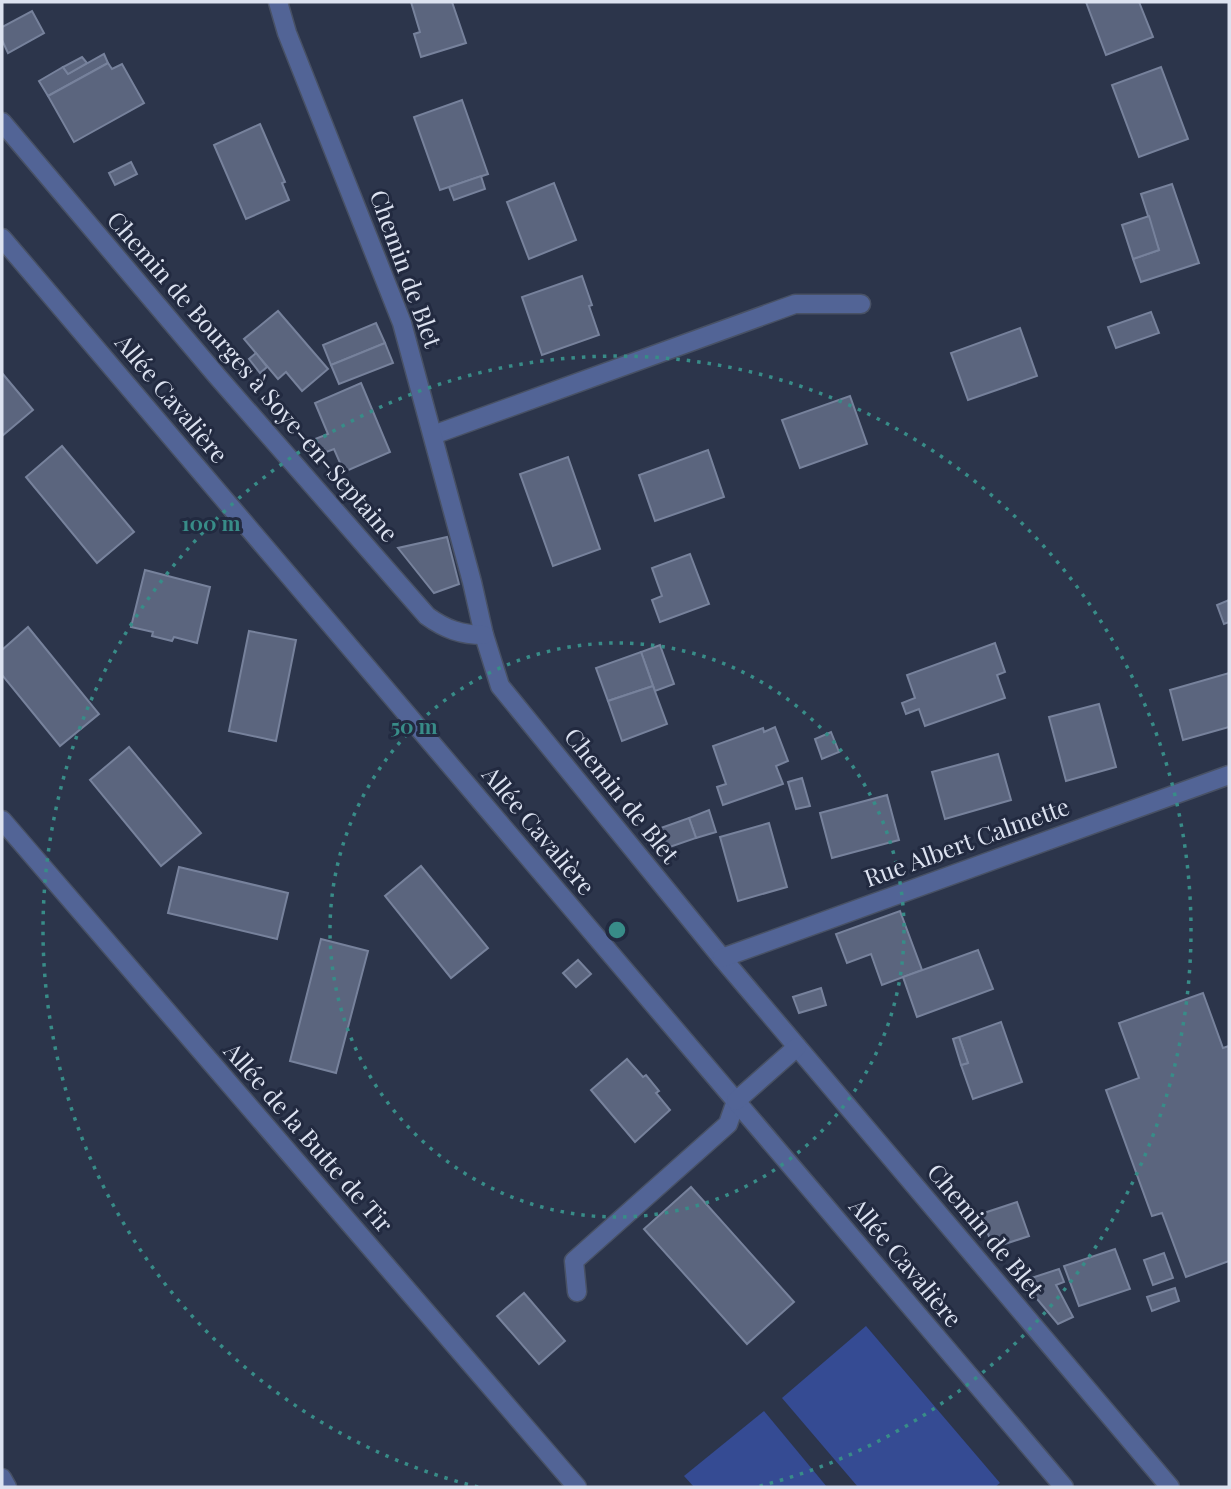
<svg xmlns="http://www.w3.org/2000/svg" width="1231" height="1489" viewBox="0 0 1231 1489" font-family="'Playfair Display',serif">
<style>
.green{fill:#354b93}
.building{fill:#5b657e;stroke:#77829c;stroke-width:2}
.lines{fill:none;stroke-linecap:round;stroke-linejoin:round}
.service-casing{stroke:#485165;stroke-width:21}
.minor-casing{stroke:#485165;stroke-width:21}
.service{stroke:#526496;stroke-width:18}
.minor{stroke:#526496;stroke-width:18}
.ring{fill:none;stroke:#388c88;stroke-width:3.5;stroke-dasharray:3.5 7}
.labels{text-anchor:middle;stroke-width:6;stroke-linejoin:round;paint-order:stroke}
.street-label{font-size:24px;fill:#dce2f0;stroke:#222a40}
.centre{fill:#388c88;stroke:#222a40;stroke-width:3.5}
.ring-label{font-size:21px;text-anchor:middle;font-weight:bold;fill:#388c88;stroke:#222a40;stroke-width:6;stroke-linejoin:round;paint-order:stroke}
</style>
<rect width="100%" height="100%" fill="#2c354b"/>
<g class="green">
<polygon points="866,1326 1000,1483 995,1487 858,1487 782,1398"/>
<polygon points="764,1411 827,1487 694,1487 684,1476"/>
</g>
<g class="building">
<polygon points="411,2 452,2 466,43 421,57 414,34 420,32"/>
<polygon points="1086,2 1139,2 1153,37 1106,55"/>
<polygon points="32,11 44,33 8,53 2,40 2,27"/>
<polygon points="104,54 108,63 48,96 39,81 63,67 68,74"/>
<polygon points="82,57 87,63 68,74 63,67"/>
<polygon points="108,63 112,69 122,64 144,103 74,142 48,96"/>
<polygon points="1161,67 1188,139 1139,157 1112,85"/>
<polygon points="462,100 488,174 440,190 414,117"/>
<polygon points="260,124 285,182 282,183 289,200 246,219 214,145"/>
<polygon points="131,162 137,174 115,185 109,173"/>
<polygon points="481,176 485,189 454,200 449,187"/>
<polygon points="554,183 576,240 529,259 507,202"/>
<polygon points="1172,184 1199,263 1141,282 1133,259 1159,250 1141,194"/>
<polygon points="1149,216 1159,250 1133,259 1122,225"/>
<polygon points="582,276 592,305 589,306 599,335 542,355 522,297"/>
<polygon points="278,311 328,369 302,391 286,372 278,379 244,339"/>
<polygon points="1151,312 1159,333 1116,348 1108,327"/>
<polygon points="376,323 385,343 331,365 323,345"/>
<polygon points="1020,328 1037,376 968,400 951,353"/>
<polygon points="385,343 393,363 339,384 331,365"/>
<polygon points="256,353 267,367 260,373 249,359"/>
<polygon points="2,373 33,410 2,436"/>
<polygon points="361,383 390,452 344,472 334,449 321,454 315,439 328,434 315,403"/>
<polygon points="850,396 867,444 800,468 782,420"/>
<polygon points="62,446 134,532 97,563 26,477"/>
<polygon points="708,450 724,497 655,521 639,475"/>
<polygon points="568,457 600,549 553,566 520,474"/>
<polygon points="447,537 459,584 434,593 398,548"/>
<polygon points="690,554 709,604 660,622 652,600 662,596 652,568"/>
<polygon points="145,570 210,587 197,643 174,637 172,641 152,636 153,632 131,627"/>
<polygon points="1229,600 1229,622 1224,624 1217,605"/>
<polygon points="28,627 99,714 60,746 2,675 2,650"/>
<polygon points="249,631 296,640 276,741 229,731"/>
<polygon points="995,643 1005,672 997,675 1005,698 925,726 919,709 906,714 902,703 915,698 907,675"/>
<polygon points="660,645 674,684 655,691 641,652"/>
<polygon points="641,652 653,686 608,701 596,668"/>
<polygon points="1229,673 1229,727 1183,740 1170,690"/>
<polygon points="653,686 667,724 622,741 608,701"/>
<polygon points="1099,704 1116,767 1066,781 1049,717"/>
<polygon points="775,727 788,761 776,766 783,784 723,805 717,787 726,784 713,746 763,728 764,732"/>
<polygon points="831,732 839,752 822,759 815,739"/>
<polygon points="129,747 201,833 161,866 90,780"/>
<polygon points="998,754 1011,800 945,819 932,772"/>
<polygon points="802,778 810,806 796,809 788,782"/>
<polygon points="887,795 899,840 832,858 820,813"/>
<polygon points="709,810 716,832 696,838 689,818"/>
<polygon points="689,818 696,838 655,852 641,835"/>
<polygon points="769,823 787,887 738,901 720,837"/>
<polygon points="421,866 488,948 451,978 385,896"/>
<polygon points="179,867 288,893 277,939 168,913"/>
<polygon points="900,911 922,970 882,985 871,954 847,963 836,934"/>
<polygon points="321,939 368,951 336,1073 290,1061"/>
<polygon points="978,950 993,989 917,1017 903,977"/>
<polygon points="578,960 591,974 576,987 563,973"/>
<polygon points="821,988 826,1005 799,1013 793,997"/>
<polygon points="1203,993 1223,1048 1229,1046 1229,1261 1186,1277 1162,1213 1152,1216 1106,1090 1139,1078 1119,1023"/>
<polygon points="1001,1022 1022,1082 973,1099 961,1065 968,1063 959,1037"/>
<polygon points="959,1037 968,1063 961,1065 953,1039"/>
<polygon points="627,1059 643,1077 646,1075 659,1091 656,1093 670,1110 635,1142 591,1090"/>
<polygon points="691,1187 794,1302 747,1344 644,1229"/>
<polygon points="1017,1202 1029,1236 993,1248 981,1214"/>
<polygon points="1115,1249 1130,1289 1079,1306 1064,1266"/>
<polygon points="1164,1253 1173,1278 1153,1285 1144,1260"/>
<polygon points="1059,1269 1064,1282 1056,1285 1073,1317 1058,1324 1022,1281"/>
<polygon points="1175,1288 1179,1301 1152,1311 1147,1297"/>
<polygon points="524,1293 565,1341 539,1364 497,1316"/>
</g>
<g class="lines">
<defs>
<g id="service">
<polyline points="433,435 795,304 861,304"/>
<polyline points="2,820 577,1487"/>
<polyline points="577,1292 574,1261 728,1124 736,1101"/>
<polyline points="2,1478 7,1487"/>
</g>
<g id="minor">
<polyline points="278,2 287,33 402,323 472,582 484,635 500,686 722,958 1170,1487"/>
<path d="M 2,122 L 217,376 L 427,616 C 445,629 461,635 484,635"/>
<polyline points="2,238 1064,1487"/>
<polyline points="722,958 1229,775"/>
<polyline points="736,1101 797,1047"/>
</g>
</defs>
<use href="#service" class="service-casing"/>
<use href="#minor" class="minor-casing"/>
<use href="#service" class="service"/>
<use href="#minor" class="minor"/>
</g>
<g class="ring">
<circle cx="617" cy="930" r="287"/>
<path d="M478 1487A574 574 0 1 1 756 1487"/>
</g>
<g class="labels">
<g class="street-label">
<text transform="translate(405 269) rotate(70)" y="8">Chemin de Blet</text>
<text transform="translate(252 377) rotate(49)" y="8">Chemin de Bourges à Soye-en-Septaine</text>
<text transform="translate(171 399) rotate(50)" y="8">Allée Cavalière</text>
<text transform="translate(621 796) rotate(51)" y="8">Chemin de Blet</text>
<text transform="translate(538 831) rotate(50)" y="8">Allée Cavalière</text>
<text transform="translate(967 843) rotate(-20)" y="8">Rue Albert Calmette</text>
<text transform="translate(308 1138) rotate(49)" y="8">Allée de la Butte de Tir</text>
<text transform="translate(985 1231) rotate(50)" y="8">Chemin de Blet</text>
<text transform="translate(905 1263) rotate(50)" y="8">Allée Cavalière</text>
</g>
</g>
<circle cx="617" cy="930" r="10" class="centre"/>
<g class="ring-label">
<text x="211" y="531">100 m</text>
<text x="414" y="734">50 m</text>
</g>
<rect width="1231" height="1489" fill="none" stroke="#dce2f0" stroke-width="7"/>
</svg>
